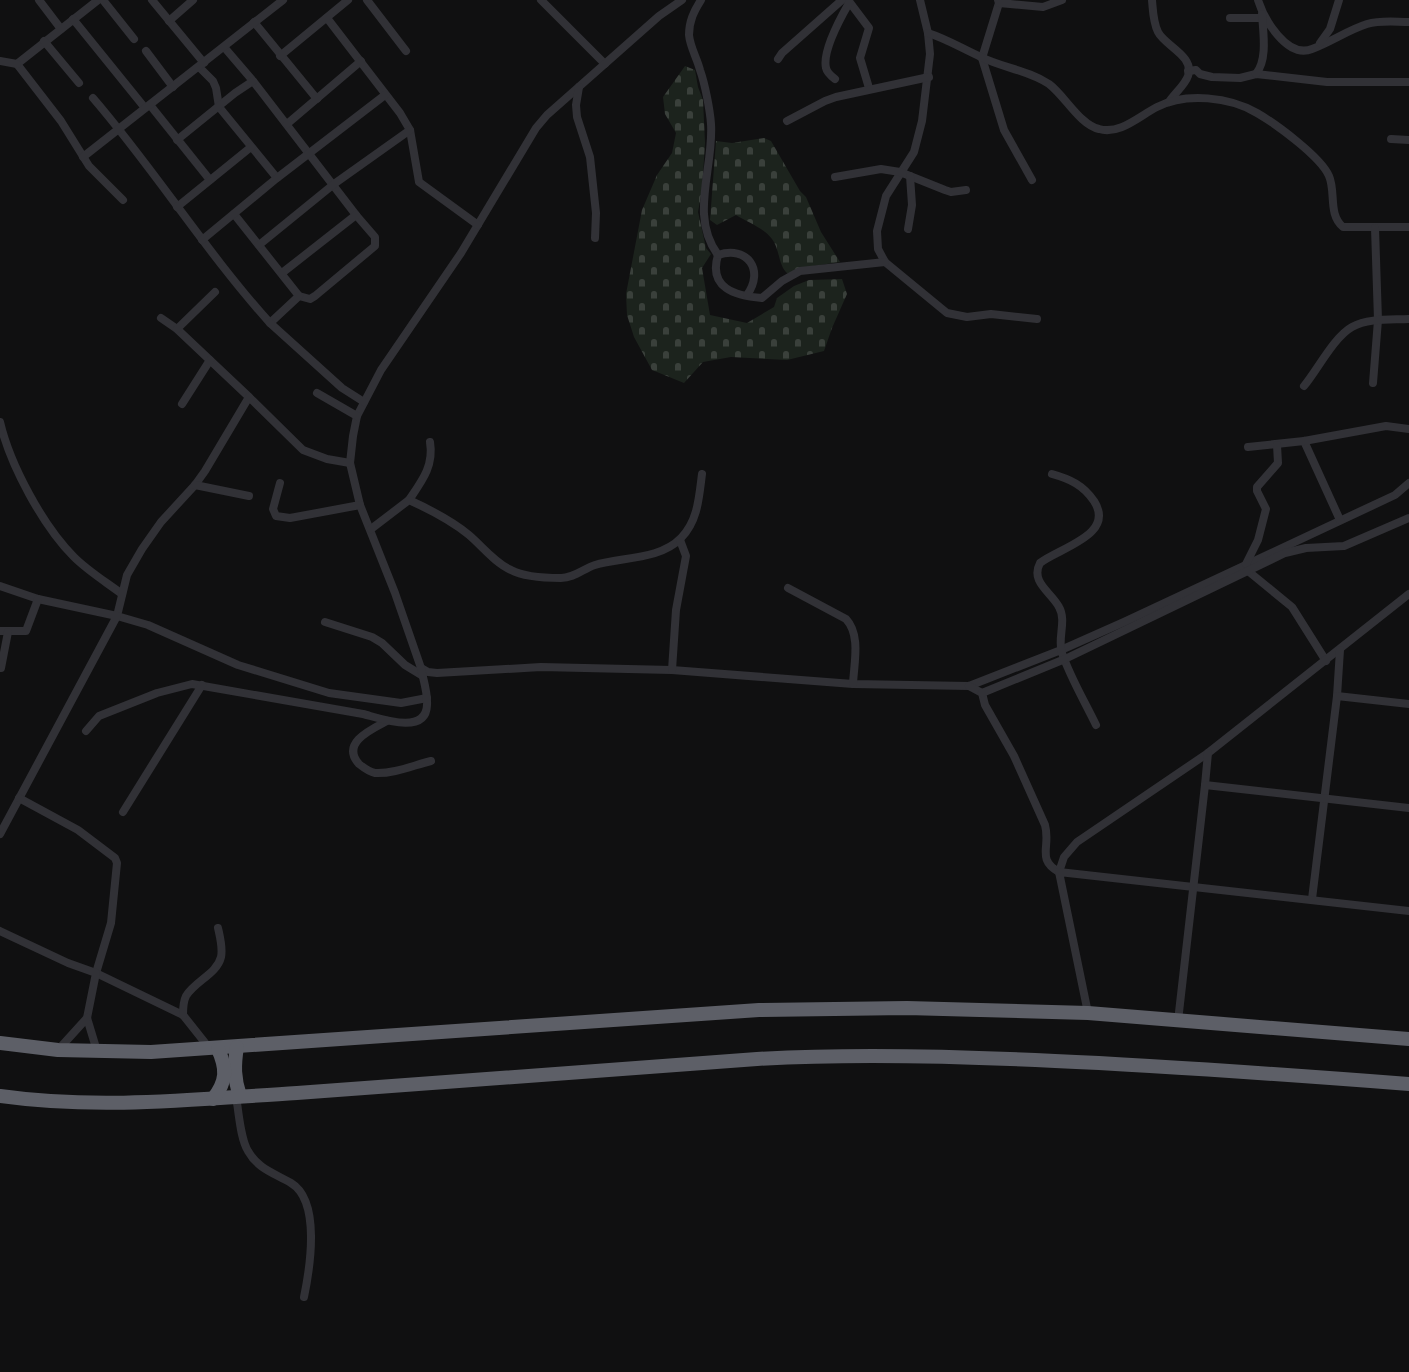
<svg xmlns="http://www.w3.org/2000/svg" width="1409" height="1372" viewBox="0 0 1409 1372" font-family="'Source Sans 3',sans-serif">
<style>
.cemetery{fill:url(#cemetery-stones)}
.lines{fill:none;stroke-linecap:round;stroke-linejoin:round}
.street{stroke:#313136;stroke-width:8}
.highway{stroke:#5d5f67;stroke-width:14}
</style>
<defs>
<pattern id="cemetery-stones" width="16" height="16" patternUnits="userSpaceOnUse" patternTransform="scale(1.5)"><rect width="16" height="16" fill="#1c231d"/><path d="M2 7V4a2 2 0 0 1 4 0v3zM10 15v-3a2 2 0 0 1 4 0v3z" fill="#3a403b"/></pattern>
</defs>
<rect width="100%" height="100%" fill="#101011"/>
<g class="cemetery">
<polygon points="685,66 695,70 698,87 703,100 705,143 702,190 698,212 706,248 711,254 702,268 710,315 747,323 774,307 777,298 794,286 809,280 842,279 847,294 832,328 824,351 787,360 731,357 703,362 684,383 652,370 634,337 627,315 626,294 642,210 657,175 672,153 676,133 665,114 663,97"/>
<path d="M 764,138 L 771,141 L 800,191 L 806,197 L 821,232 L 840,262 L 806,267 L 788,274 C 778,266 780,249 772,239 C 764,228 747,222 736,215 L 717,225 L 710,220 L 716,141 L 732,143 Z"/>
</g>
<g class="lines">
<g class="street">
<polyline points="39,0 61,29"/>
<polyline points="98,0 17,64 61,121 89,166 123,200"/>
<polyline points="103,0 134,39"/>
<polyline points="152,0 204,63"/>
<polyline points="367,0 406,51"/>
<polyline points="541,0 605,64"/>
<polyline points="682,0 659,16 547,115 536,128 461,253 381,370 357,416 353,436 350,463 360,505 395,593 421,668 428,672 437,673 541,667 672,670 853,684 969,686 1061,650 1124,622 1395,495 1409,483"/>
<path d="M 701,0 C 694,11 689,21 689,35 C 690,47 697,58 700,70 C 705,84 710,110 711,124 C 714,168 689,216 718,255"/>
<polyline points="848,0 869,28 860,58 869,88"/>
<polyline points="920,0 928,33 930,54 922,121 914,152 886,196 877,231 878,249 885,262 947,313 967,317 991,314 1037,319"/>
<polyline points="998,0 999,3 982,58 1004,130 1032,180"/>
<path d="M 1152,0 C 1153,11 1153,22 1158,32 C 1165,46 1195,56 1188,76 C 1185,85 1174,94 1169,102"/>
<path d="M 1258,0 C 1264,19 1287,59 1312,49 C 1331,42 1348,30 1367,24 C 1381,20 1395,22 1409,22"/>
<polyline points="999,3 1043,7 1062,0"/>
<polyline points="327,18 400,113 410,130 419,182 478,225"/>
<polyline points="1230,18 1263,18"/>
<polyline points="73,19 145,108"/>
<polyline points="169,21 193,0"/>
<polyline points="254,22 317,99"/>
<path d="M 928,33 C 947,39 963,49 981,57 C 1003,68 1028,70 1049,84 C 1065,96 1080,125 1099,129 C 1120,135 1139,116 1157,107 C 1186,92 1230,97 1257,113 C 1276,124 1321,157 1329,176 C 1336,192 1328,215 1343,227 L 1409,227"/>
<polyline points="44,41 79,83"/>
<polyline points="1320,43 1330,29 1339,0"/>
<polyline points="224,47 253,81 356,215 375,237 375,246 315,296 310,299 299,296"/>
<polyline points="146,51 173,87"/>
<polyline points="280,56 348,0"/>
<polyline points="778,59 782,53 842,0"/>
<polyline points="0,61 17,64"/>
<polyline points="199,67 213,81 216,88 219,107 277,178"/>
<polyline points="1188,71 1196,70 1200,74 1212,77 1240,78 1256,74 1327,82 1409,82"/>
<path d="M 1256,74 C 1268,59 1263,32 1262,14"/>
<path d="M 835,79 C 831,76 827,73 826,68 C 822,51 841,17 849,3"/>
<polyline points="579,87 576,105 577,117 590,157 596,213 595,238"/>
<path d="M 93,98 C 155,170 206,252 270,323 L 299,296 L 234,214"/>
<polyline points="150,105 210,180"/>
<polyline points="787,121 825,101 836,97 929,77"/>
<polyline points="287,124 361,61"/>
<polyline points="1391,139 1409,140"/>
<polyline points="177,140 235,93 253,81"/>
<polyline points="83,157 283,0"/>
<polyline points="835,177 881,169 900,172 945,190 951,192 966,190"/>
<polyline points="177,207 251,147"/>
<polyline points="908,229 912,205 910,176"/>
<polyline points="202,240 277,178 385,95"/>
<polyline points="259,245 334,184 410,130"/>
<path d="M 718,255 C 708,288 735,296 762,298 L 782,281 L 800,271 L 885,262"/>
<path d="M 718,255 C 747,245 765,270 747,295"/>
<polyline points="282,273 356,215"/>
<polyline points="161,318 177,329 249,397"/>
<polyline points="270,323 342,388 364,402"/>
<polyline points="177,329 215,292"/>
<polyline points="1373,383 1378,320 1375,228"/>
<path d="M 1304,386 C 1318,369 1334,337 1352,327 C 1368,318 1391,320 1409,319"/>
<polyline points="317,393 357,416"/>
<polyline points="182,404 210,360"/>
<path d="M 0,422 C 10,465 43,526 74,557 C 88,571 106,582 122,594"/>
<polyline points="1304,441 1340,520"/>
<polyline points="1248,447 1304,441 1386,426 1409,429"/>
<polyline points="350,463 327,459 303,450 249,397 205,471 195,485 161,522 142,549 127,575 117,616 148,625 238,665 329,693 401,703 427,698"/>
<path d="M 1052,474 C 1070,479 1083,485 1094,501 C 1116,535 1059,548 1040,563 C 1030,582 1051,592 1059,607 C 1067,621 1057,639 1062,653 C 1070,677 1085,702 1096,725"/>
<polyline points="280,483 273,509 276,516 290,518 360,505"/>
<polyline points="195,485 249,496"/>
<path d="M 409,500 C 422,481 434,466 430,442"/>
<path d="M 371,529 L 409,500 C 431,510 451,520 469,535 C 482,546 495,563 511,570 C 524,577 546,578 561,578 C 574,578 583,569 595,565 C 621,557 660,560 681,538 C 698,521 699,497 702,474"/>
<polyline points="1246,564 1258,540 1266,509 1257,491 1257,487 1278,463 1277,445"/>
<polyline points="1248,571 1292,607 1326,661"/>
<polyline points="0,586 38,599 117,616 0,834"/>
<path d="M 788,588 L 846,619 C 861,635 854,663 853,684"/>
<polyline points="325,622 372,637 382,643 405,665 423,676"/>
<polyline points="0,631 26,631 38,599"/>
<polyline points="1,668 8,632"/>
<polyline points="672,670 676,610 686,556 680,540"/>
<path d="M 969,686 L 982,693 L 985,705 L 1014,756 L 1045,825 C 1051,847 1036,859 1059,872 L 1064,857 L 1077,842 L 1208,753 L 1409,594"/>
<polyline points="982,693 1065,659 1285,553 1306,548 1344,546 1409,518"/>
<polyline points="1337,696 1340,650"/>
<path d="M 387,721 C 372,729 340,743 359,764 C 364,768 369,772 375,773 C 394,774 414,765 431,761"/>
<path d="M 86,731 L 99,716 L 157,693 L 192,684 L 363,714 C 379,718 426,736 427,705 C 428,693 423,679 421,668"/>
<polyline points="1205,785 1208,753"/>
<polyline points="19,798 78,830 115,858 117,863 111,923 96,973 183,1015 210,1049"/>
<polyline points="123,812 202,685"/>
<polyline points="1312,899 1337,696 1409,704"/>
<polyline points="0,931 68,963 96,973 87,1018 97,1051"/>
<polyline points="1088,1013 1059,872 1409,911"/>
<path d="M 183,1015 C 183,1010 183,1002 186,996 C 195,981 217,974 221,957 C 223,948 220,937 218,928"/>
<polyline points="1178,1021 1205,785 1409,808"/>
<polyline points="58,1050 87,1018"/>
<path d="M 236,1097 C 239,1112 240,1138 248,1151 C 258,1169 274,1173 291,1183 C 321,1201 310,1268 304,1297"/>
</g>
<g class="highway">
<polyline points="0,1043 58,1050 151,1052 759,1010 907,1008 1088,1013 1409,1039"/>
<path d="M 237,1047 C 234,1065 234,1079 240,1096"/>
<path d="M 0,1096 C 99,1110 198,1099 297,1093 C 451,1083 604,1069 757,1059 C 856,1053 956,1056 1055,1061 C 1173,1066 1291,1075 1409,1084"/>
<path d="M 213,1099 C 227,1081 227,1069 218,1049"/>
</g>
</g>
</svg>
